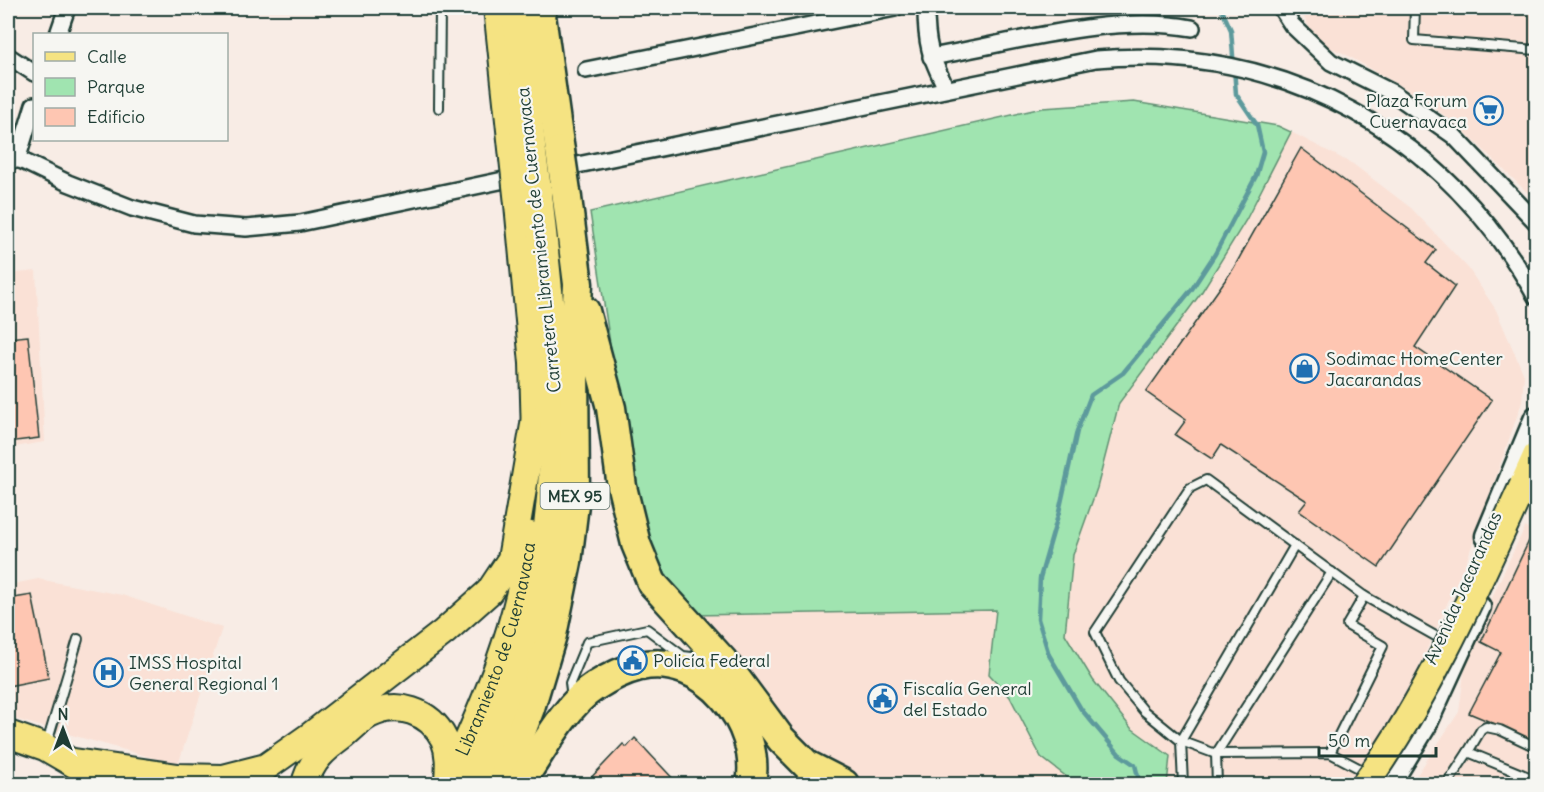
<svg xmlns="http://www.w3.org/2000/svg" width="1544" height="792" viewBox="0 0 1544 792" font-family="Delius,sans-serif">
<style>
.built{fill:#fae1d6}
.green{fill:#a0e4b0;stroke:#609072;stroke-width:1.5}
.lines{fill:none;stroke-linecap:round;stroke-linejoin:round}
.stream{stroke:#5d9a9c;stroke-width:4.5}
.building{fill:#fec6b2;stroke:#1f3d34;stroke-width:1.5}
.lane-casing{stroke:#1f3d34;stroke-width:12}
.street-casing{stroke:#1f3d34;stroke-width:20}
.secondary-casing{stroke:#1f3d34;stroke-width:27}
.primary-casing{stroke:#1f3d34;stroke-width:30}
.highway-casing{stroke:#1f3d34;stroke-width:33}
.lane{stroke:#f6f6f2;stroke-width:8}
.street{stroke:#f6f6f2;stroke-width:15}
.secondary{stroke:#f6f6f2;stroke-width:22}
.primary{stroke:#f5e382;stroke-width:26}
.highway{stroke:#f5e382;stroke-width:28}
.primary-bridge-casing{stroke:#1f3d34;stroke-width:30;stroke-linecap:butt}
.highway-bridge-casing{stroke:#1f3d34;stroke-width:33;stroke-linecap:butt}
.primary-bridge{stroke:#f5e382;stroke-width:26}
.highway-bridge{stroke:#f5e382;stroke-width:28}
.labels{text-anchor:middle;stroke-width:4.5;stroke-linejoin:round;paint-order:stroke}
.shield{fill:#f6f6f2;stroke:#60746d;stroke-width:1.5}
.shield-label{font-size:16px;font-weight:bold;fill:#1f3d34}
.poi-label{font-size:18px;fill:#1f3d34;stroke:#f6f6f2;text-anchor:start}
.street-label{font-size:18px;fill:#1f3d34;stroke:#f6f6f2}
</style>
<rect width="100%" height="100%" fill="#f8ece5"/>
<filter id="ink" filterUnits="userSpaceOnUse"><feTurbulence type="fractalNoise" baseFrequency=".0167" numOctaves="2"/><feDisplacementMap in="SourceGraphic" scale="12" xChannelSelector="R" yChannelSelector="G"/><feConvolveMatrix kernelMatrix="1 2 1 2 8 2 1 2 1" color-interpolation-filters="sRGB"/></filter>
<g filter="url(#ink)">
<g class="built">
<polygon points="1299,8 1536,8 1536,201 1460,127 1417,95 1343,53 1317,42"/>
<polygon points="1291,132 1353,164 1411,208 1468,268 1496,310 1524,375 1522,402 1468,557 1407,694 1350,784 1167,784 1170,756 1131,728 1093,680 1064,634 1073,555 1097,488 1119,403 1201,293 1246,220"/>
<polygon points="36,271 45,442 8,448 8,274"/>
<polygon points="1525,527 1536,533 1536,784 1411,784 1459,712 1467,650"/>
<polygon points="38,579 122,595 222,628 178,765 8,717 8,585"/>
<polygon points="997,610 989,674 1010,697 1041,757 1076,784 832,784 692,615"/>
</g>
<polygon class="green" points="1134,102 1278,126 1291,132 1246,220 1201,293 1119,403 1097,488 1073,555 1065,634 1093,680 1131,728 1170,756 1167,784 1076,784 1041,757 1010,697 989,674 996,610 692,615 664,576 634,500 590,212 1042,108"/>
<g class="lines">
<polyline class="stream" points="1140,784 1135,765 1119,754 1081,709 1049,655 1038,619 1040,578 1059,512 1077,431 1091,395 1123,373 1192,289 1215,254 1256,176 1263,152 1257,125 1236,94 1231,30 1221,8"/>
</g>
<g class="building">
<polygon points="1301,148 1436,250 1426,263 1455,286 1415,347 1492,400 1379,567 1299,511 1307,501 1221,445 1212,459 1175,435 1186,420 1146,392 1233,269"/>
<polygon points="28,336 39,438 8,442 8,338"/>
<polygon points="1536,526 1536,741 1469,713 1501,652 1481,642"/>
<polygon points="32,595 49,678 8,686 8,599"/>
<polygon points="635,738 678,784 585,784 623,744 627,747"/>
</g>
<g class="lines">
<defs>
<g id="lane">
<polyline points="1415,8 1414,40 1536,50"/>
<polyline points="439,108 440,8"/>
<polyline points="572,698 570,683 587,642 647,629 683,656 709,659"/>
<polyline points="47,743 78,639"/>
<polyline points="1468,752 1481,730 1486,727 1500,730 1536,747"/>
<polyline points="1330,753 1383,646 1347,625 1364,596"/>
<polyline points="1368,773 1330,753 1216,754 1181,741 1144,711 1119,681 1095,632 1190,488 1206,480 1364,596 1446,642"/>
<polyline points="1183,784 1181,741 1295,545"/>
<polyline points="1217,784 1216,754 1332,572"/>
<polyline points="1447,784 1468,752 1536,780"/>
</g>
<g id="street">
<path d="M 926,8 C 926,44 930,56 946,88"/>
<polyline points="1281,8 1292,25 1331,62 1393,93 1454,136 1536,222"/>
<polyline points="58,34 67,8"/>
<polyline points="8,56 34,73"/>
<path d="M 931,57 C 1012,43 1111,13 1192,28"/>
<polyline points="586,70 895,8"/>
<polyline points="8,154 68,183 132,208 194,224 246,228 300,223 523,176"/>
<polyline points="17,160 34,105"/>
<path d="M 558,169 L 1096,59 C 1283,43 1445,133 1536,297"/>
</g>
<g id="secondary">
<polyline points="1487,536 1536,418"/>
<polyline points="1389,784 1425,725 1479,607"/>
</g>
<g id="primary">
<polyline points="497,8 513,158"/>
<polyline points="518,204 533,363 535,436"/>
<polyline points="1523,485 1536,456"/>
<polyline points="8,734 45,747 88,772"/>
<polyline points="74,762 178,777 223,778 266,767 310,736 444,632 489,592 511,559 535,419"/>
<path d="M 305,784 C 311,760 325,749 344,735 C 352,728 360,720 369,715 C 397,700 430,711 444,739 C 450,753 449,767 448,780"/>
<path id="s1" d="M 448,784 C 485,704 520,624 530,535"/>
</g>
<g id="highway">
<polyline points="516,8 532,154"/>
<polyline points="540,8 560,151"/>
<polyline points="585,311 611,408 622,487 636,544 652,583 723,661 781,739 807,765 844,784"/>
<path d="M 474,784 C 485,757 498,729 508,700 C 539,611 554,514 555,420 C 556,347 546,274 539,203"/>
<polyline points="501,784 530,708 552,635 567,562 575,496 574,362 578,284 567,198"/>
<path d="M 519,784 C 539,756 565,705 594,687 C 608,678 624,670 640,666 C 705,652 762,724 751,784"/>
</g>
</defs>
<use href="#lane" class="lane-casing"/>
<use href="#street" class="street-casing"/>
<use href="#secondary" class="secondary-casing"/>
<use href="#primary" class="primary-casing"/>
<use href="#highway" class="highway-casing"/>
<use href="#lane" class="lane"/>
<use href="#street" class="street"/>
<use href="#secondary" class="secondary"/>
<use href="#primary" class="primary"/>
<use href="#highway" class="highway"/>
<defs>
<g id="primary-bridge">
<polyline points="513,158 518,204"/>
<path d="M 1365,784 C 1431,692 1476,588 1523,485"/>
</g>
<g id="highway-bridge">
<polyline points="560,151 567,198"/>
<polyline points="532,154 539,203"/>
</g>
</defs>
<use href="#primary-bridge" class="primary-bridge-casing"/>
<use href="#highway-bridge" class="highway-bridge-casing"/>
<use href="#primary-bridge" class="primary-bridge"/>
<use href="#highway-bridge" class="highway-bridge"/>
</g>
</g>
<defs>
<symbol id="supermarket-ring" viewBox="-11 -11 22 22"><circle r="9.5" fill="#f6f6f2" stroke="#1f6fb2" stroke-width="1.5"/><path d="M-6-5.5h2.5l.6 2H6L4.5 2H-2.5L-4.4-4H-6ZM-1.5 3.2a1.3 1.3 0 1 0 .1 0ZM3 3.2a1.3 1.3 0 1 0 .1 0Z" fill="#1f6fb2"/></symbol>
<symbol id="shop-ring" viewBox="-11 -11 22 22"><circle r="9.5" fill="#f6f6f2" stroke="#1f6fb2" stroke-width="1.5"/><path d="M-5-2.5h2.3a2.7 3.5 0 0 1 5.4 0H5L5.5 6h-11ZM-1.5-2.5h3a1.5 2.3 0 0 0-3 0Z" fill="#1f6fb2"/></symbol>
<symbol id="civic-ring" viewBox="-11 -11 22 22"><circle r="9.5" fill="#f6f6f2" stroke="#1f6fb2" stroke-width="1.5"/><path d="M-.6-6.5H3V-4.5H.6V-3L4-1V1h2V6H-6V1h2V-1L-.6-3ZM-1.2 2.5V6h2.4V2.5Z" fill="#1f6fb2"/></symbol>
<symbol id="hospital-ring" viewBox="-11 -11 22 22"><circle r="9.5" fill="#f6f6f2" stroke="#1f6fb2" stroke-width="1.5"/><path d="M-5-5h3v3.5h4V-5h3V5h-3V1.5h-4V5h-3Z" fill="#1f6fb2"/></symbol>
</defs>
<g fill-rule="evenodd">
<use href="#supermarket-ring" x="1472" y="94" width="33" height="33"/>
<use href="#shop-ring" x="1288" y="352" width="33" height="33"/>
<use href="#civic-ring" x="616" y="644" width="33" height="33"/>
<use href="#hospital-ring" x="92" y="656" width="33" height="33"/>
<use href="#civic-ring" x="866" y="682" width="33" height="33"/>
</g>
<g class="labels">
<rect class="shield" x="540.5" y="483" width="69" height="26" rx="4.5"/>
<g class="shield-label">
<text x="575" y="502">MEX 95</text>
</g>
<g class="poi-label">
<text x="1467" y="107" text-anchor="end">Plaza Forum<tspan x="1467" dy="21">Cuernavaca</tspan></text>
<text x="1326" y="365">Sodimac HomeCenter<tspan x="1326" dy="21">Jacarandas</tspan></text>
<text x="653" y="667">Policía Federal</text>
<text x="129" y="669">IMSS Hospital<tspan x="129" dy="21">General Regional 1</tspan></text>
<text x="903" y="695">Fiscalía General<tspan x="903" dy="21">del Estado</tspan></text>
</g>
<g class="street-label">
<text transform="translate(539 240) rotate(-96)" y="6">Carretera Libramiento de Cuernavaca</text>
<text transform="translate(1463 588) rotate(-66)" y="6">Avenida Jacarandas</text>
<text dy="6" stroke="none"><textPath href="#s1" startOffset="144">Libramiento de Cuernavaca</textPath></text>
</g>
</g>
<rect width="1544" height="792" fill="none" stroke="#f6f6f2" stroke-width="30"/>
<rect x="15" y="15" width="1514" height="762" fill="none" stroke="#1f3d34" stroke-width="2" filter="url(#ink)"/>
<rect x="33" y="33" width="195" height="108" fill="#f6f6f2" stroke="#a0aca6" stroke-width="1.5"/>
<rect x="45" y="52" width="30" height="9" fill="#f5e382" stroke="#a0aca6" stroke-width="1.5"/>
<text x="87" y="63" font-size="18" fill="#1f3d34">Calle</text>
<rect x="45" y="78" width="30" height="18" fill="#a0e4b0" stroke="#a0aca6" stroke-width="1.5"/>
<text x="87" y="93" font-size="18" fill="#1f3d34">Parque</text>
<rect x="45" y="108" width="30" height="18" fill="#fec6b2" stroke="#a0aca6" stroke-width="1.5"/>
<text x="87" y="123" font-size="18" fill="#1f3d34">Edificio</text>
<g transform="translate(63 729)" stroke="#f6f6f2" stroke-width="4.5" paint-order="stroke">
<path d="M0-4.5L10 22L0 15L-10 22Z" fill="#1f3d34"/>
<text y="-9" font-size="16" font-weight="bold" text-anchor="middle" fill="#1f3d34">N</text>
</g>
<path d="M1319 747v9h117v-9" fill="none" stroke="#1f3d34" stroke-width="3"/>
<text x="1328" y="747" font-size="18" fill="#1f3d34" stroke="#f6f6f2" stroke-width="4.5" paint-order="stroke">50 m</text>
</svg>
